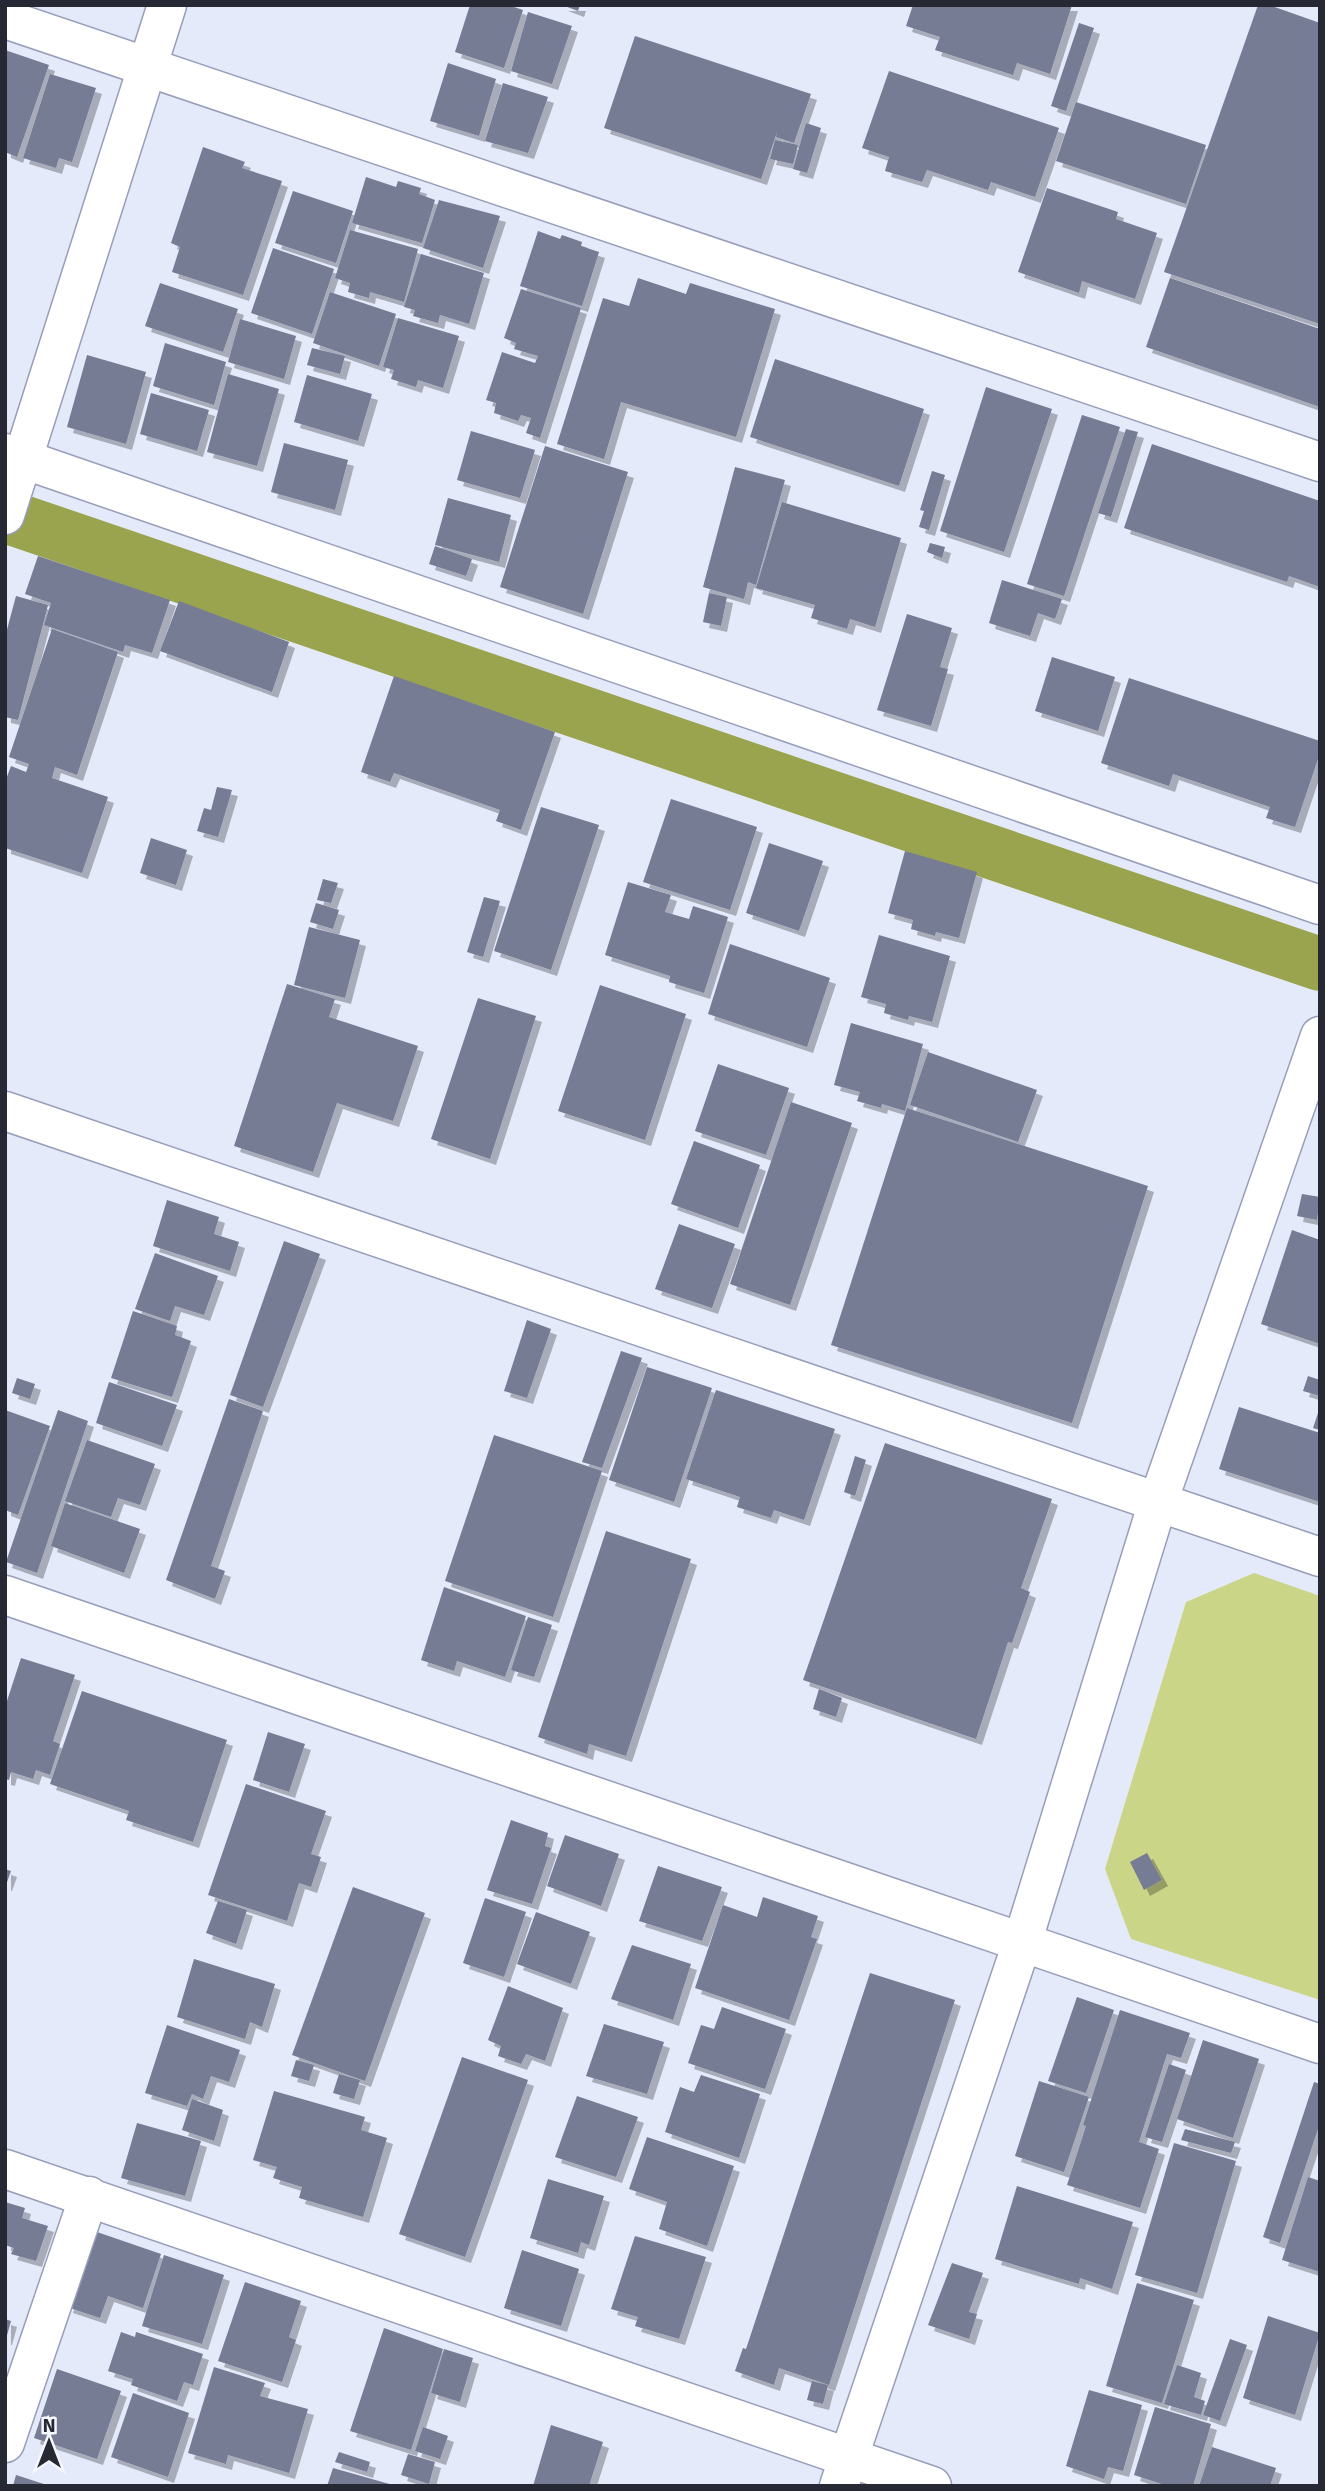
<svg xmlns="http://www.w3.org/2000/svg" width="1325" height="2491" viewBox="0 0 1325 2491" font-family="Signika,sans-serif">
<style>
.green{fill:#cbd588}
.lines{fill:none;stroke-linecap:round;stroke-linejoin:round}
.canal{stroke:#9aa34e;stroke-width:54}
.building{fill:#757b94;filter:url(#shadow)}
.minor-casing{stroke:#989eb9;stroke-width:41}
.tertiary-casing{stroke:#989eb9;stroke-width:41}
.minor{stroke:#fff;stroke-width:38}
.tertiary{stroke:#fff;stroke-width:38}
</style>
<defs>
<filter id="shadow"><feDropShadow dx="6" dy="6" stdDeviation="0" flood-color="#0004"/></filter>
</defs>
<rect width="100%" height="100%" fill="#e5eafb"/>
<polygon class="green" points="1254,1573 1320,1596 1320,2000 1131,1939 1105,1869 1186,1602"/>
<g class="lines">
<polyline class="canal" points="5,516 1320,964"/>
</g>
<g class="building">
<polygon points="470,5 508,5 523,10 504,68 455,52"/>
<polygon points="562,5 580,5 578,11"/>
<polygon points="913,5 1072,5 1050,74 1017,63 1013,75 935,50 940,37 906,26"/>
<polygon points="1258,5 1269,5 1320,23 1320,324 1164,272"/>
<polygon points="528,12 572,26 552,84 511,71"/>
<polygon points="1079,23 1094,28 1066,111 1051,106"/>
<polygon points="635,36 811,94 794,143 776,137 777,132 761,179 604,128"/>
<polygon points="5,50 49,65 17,157 5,152"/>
<polygon points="448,63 496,79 479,136 430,121"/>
<polygon points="889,71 1059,128 1035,197 991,182 988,190 927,170 922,182 885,171 889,157 862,148"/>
<polygon points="50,74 96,88 72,162 59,158 56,168 23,158"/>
<polygon points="503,83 548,97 528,153 485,141"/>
<polygon points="1076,102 1206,145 1186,204 1056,161"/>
<polygon points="806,123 821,128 807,173 793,169"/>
<polygon points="775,140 798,145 793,164 770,159"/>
<polygon points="203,147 245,162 242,168 282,181 243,295 172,272 180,247 171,243"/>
<polygon points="366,177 396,187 398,181 421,188 419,194 435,200 422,243 352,223"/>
<polygon points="1047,188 1118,212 1116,219 1157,233 1135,299 1082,281 1079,293 1018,272"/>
<polygon points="293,191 353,211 336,263 275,243"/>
<polygon points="439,200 500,216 483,268 423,248"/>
<polygon points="350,230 418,249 404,302 370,292 369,298 348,292 350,283 335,278"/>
<polygon points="538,231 560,239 562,235 582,242 581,246 599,252 582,306 520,286"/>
<polygon points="273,248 334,269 312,334 251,313"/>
<polygon points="421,254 484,273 469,324 440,315 438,323 413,316 415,310 404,307"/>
<polygon points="638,278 686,294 690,283 775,309 736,437 621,402 604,459 557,444 603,298 629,306"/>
<polygon points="1170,278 1320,329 1320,407 1146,347"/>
<polygon points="160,283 238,309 223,352 145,326"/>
<polygon points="521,289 581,308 540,438 526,433 531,418 521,415 518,421 494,413 496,403 486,400 502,352 535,363 538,356 514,349 516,343 504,338"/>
<polygon points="330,292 396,314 379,366 313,343"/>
<polygon points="398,318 459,336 443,388 418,380 416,387 391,379 394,370 383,367"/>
<polygon points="240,319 296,336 284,379 228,362"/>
<polygon points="165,343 226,362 214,405 153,386"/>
<polygon points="312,348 345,356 340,374 307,365"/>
<polygon points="87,355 146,372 126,444 67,427"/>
<polygon points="775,359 924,409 899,486 750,437"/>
<polygon points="228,374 279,389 257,466 207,452"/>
<polygon points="307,375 372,394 358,441 294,422"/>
<polygon points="986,387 1052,409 1004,552 940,531"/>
<polygon points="151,393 209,410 197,451 140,434"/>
<polygon points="1082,415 1120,427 1064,596 1027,584"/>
<polygon points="1126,429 1138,432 1111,517 1098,513"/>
<polygon points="471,431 535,450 520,498 457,480"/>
<polygon points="284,443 348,460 335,510 271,492"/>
<polygon points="1152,444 1320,501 1320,587 1289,576 1287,582 1124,528"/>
<polygon points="545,446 628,472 583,614 500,587"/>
<polygon points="735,467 785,480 756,585 748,582 744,599 703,587"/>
<polygon points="932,471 945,475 929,530 919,527 924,511 920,510"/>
<polygon points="448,498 511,515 499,562 435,545"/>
<polygon points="782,502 901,538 875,627 850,619 847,629 811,618 815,605 756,588"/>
<polygon points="930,543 945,547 942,558 927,552"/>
<polygon points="435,546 472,559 466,576 429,564"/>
<polygon points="38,556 170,600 152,653 125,645 123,652 44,625 51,603 25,594"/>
<polygon points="1002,580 1062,599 1055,619 1038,613 1030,636 989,623"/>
<polygon points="709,593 727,597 721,626 703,622"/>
<polygon points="16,596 48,605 18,720 5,717 5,637"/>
<polygon points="179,601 289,642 272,692 160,651"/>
<polygon points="907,614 952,628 940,667 948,669 931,726 877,710"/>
<polygon points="52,629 118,652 77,775 55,767 52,778 108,797 82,873 5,848 5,782 11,766 26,772 29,764 9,757"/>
<polygon points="1052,657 1115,677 1098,731 1035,711"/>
<polygon points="394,676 555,732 521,830 496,821 500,810 394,773 390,782 361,772"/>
<polygon points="1129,678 1320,741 1320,753 1295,827 1266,818 1270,807 1173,774 1169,786 1101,763"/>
<polygon points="217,787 232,790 218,837 197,831 204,808 211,810"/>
<polygon points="671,799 757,827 730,910 643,882"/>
<polygon points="541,807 599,825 551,970 494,951"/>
<polygon points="151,838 187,850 176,885 140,873"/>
<polygon points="769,843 823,861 799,931 746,913"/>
<polygon points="905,851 977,872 959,938 936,932 935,936 911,929 913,920 888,913"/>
<polygon points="323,879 338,883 331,903 317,900"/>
<polygon points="628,882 671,895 665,912 689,919 693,906 728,917 704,993 669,982 670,976 605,955"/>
<polygon points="484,897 500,901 483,957 467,952"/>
<polygon points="316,903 339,910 333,929 310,922"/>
<polygon points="309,927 360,940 345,998 294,985"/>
<polygon points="879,935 950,956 932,1022 909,1016 908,1020 884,1013 886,1004 861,997"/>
<polygon points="730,944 830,978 807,1047 708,1014"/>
<polygon points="287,984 335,999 329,1017 418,1046 393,1121 337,1103 313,1172 234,1146"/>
<polygon points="600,985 686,1014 645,1140 558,1111"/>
<polygon points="478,998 536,1016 490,1159 431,1139"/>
<polygon points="851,1023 923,1044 905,1111 882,1104 881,1108 857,1101 860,1092 834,1085"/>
<polygon points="928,1052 1037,1090 1018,1142 910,1105"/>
<polygon points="718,1064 789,1088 766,1155 695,1131"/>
<polygon points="791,1102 852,1123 790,1305 730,1284"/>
<polygon points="907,1108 1148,1186 1072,1423 831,1345"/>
<polygon points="694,1141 760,1165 738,1228 671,1204"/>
<polygon points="1302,1194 1320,1197 1317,1220 1297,1216"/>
<polygon points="167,1200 219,1217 214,1234 239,1242 230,1271 153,1246"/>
<polygon points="679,1224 735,1244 712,1308 655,1289"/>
<polygon points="1292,1230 1320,1240 1320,1344 1261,1324"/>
<polygon points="284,1241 320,1254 263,1407 230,1395"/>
<polygon points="155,1253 218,1276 204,1315 175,1306 170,1321 135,1309"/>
<polygon points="133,1311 177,1326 175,1335 191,1341 172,1397 111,1378"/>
<polygon points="527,1320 551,1329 527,1398 504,1391"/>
<polygon points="621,1351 642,1358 602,1468 582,1462"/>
<polygon points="647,1367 712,1388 674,1502 609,1480"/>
<polygon points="1308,1376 1320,1380 1320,1396 1303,1391"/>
<polygon points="17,1378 35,1384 30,1399 12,1393"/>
<polygon points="109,1382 177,1405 162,1446 96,1423"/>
<polygon points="716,1390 835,1429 804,1520 774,1510 771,1518 737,1507 740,1497 686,1479"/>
<polygon points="229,1399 263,1411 211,1566 225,1571 215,1599 166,1580"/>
<polygon points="1239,1407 1320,1433 1320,1502 1219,1469"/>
<polygon points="5,1410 50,1426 18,1515 5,1510"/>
<polygon points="58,1410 88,1421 37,1573 6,1562"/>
<polygon points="1319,1410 1320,1410 1320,1430 1313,1428"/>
<polygon points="494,1435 602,1471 553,1617 445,1581"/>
<polygon points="87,1440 155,1464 140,1505 118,1498 111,1517 65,1501"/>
<polygon points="885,1443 1052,1499 1021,1588 1030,1592 1012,1643 1008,1642 976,1739 803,1680"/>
<polygon points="855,1456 866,1460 855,1496 844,1492"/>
<polygon points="65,1503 140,1529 124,1573 51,1546"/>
<polygon points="606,1531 691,1559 626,1756 589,1744 587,1754 538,1737"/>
<polygon points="444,1587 526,1616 505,1677 457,1661 454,1671 421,1660"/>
<polygon points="528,1617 552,1625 534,1677 511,1670"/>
<polygon points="21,1658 75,1675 53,1741 60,1744 50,1775 36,1770 33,1779 11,1772 9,1780 5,1779 5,1707"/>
<polygon points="819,1689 842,1698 836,1717 813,1709"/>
<polygon points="82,1691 227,1740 193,1842 126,1820 129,1811 50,1784"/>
<polygon points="268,1732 305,1744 289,1792 253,1780"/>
<polygon points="246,1784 326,1811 311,1854 321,1857 311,1887 299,1883 287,1921 208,1895"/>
<polygon points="511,1820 548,1833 545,1846 551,1848 532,1904 487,1890"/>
<polygon points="565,1835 619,1854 601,1906 547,1886"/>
<polygon points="1147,1853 1162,1880 1144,1890 1130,1862"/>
<polygon points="658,1866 722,1887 702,1941 639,1921"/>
<polygon points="5,1869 11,1871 6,1885 5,1885"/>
<polygon points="353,1887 425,1913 365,2081 292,2055"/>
<polygon points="763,1897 818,1916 811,1937 817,1939 789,2020 695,1988 723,1905 757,1917"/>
<polygon points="485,1898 526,1912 504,1977 463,1963"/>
<polygon points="218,1901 247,1910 236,1944 206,1933"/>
<polygon points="536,1912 590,1932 571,1984 517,1964"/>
<polygon points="632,1945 691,1964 673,2020 611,1999"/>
<polygon points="194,1959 275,1984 262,2027 250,2022 245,2039 177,2017"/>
<polygon points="870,1973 955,2000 829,2385 779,2368 774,2385 735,2371 743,2348 746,2349"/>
<polygon points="508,1986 563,2008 545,2061 526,2054 521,2064 498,2056 501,2046 488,2040"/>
<polygon points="1077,1997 1114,2010 1086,2093 1048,2081"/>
<polygon points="722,2007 786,2029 765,2089 688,2063 701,2025 714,2029"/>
<polygon points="1120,2010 1190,2033 1181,2058 1167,2054 1139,2142 1159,2149 1140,2208 1067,2185 1086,2126 1083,2125"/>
<polygon points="604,2024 664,2042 647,2094 586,2076"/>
<polygon points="167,2025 240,2050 229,2082 211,2076 203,2099 192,2094 187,2106 145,2093"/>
<polygon points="1203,2040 1259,2059 1233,2138 1177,2119"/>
<polygon points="462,2057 528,2080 465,2257 399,2234"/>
<polygon points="296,2060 314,2065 309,2081 291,2076"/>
<polygon points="1169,2064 1186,2070 1162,2142 1145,2137"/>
<polygon points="339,2074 360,2080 354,2099 333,2093"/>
<polygon points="701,2075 760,2094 739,2158 665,2132 680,2087 694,2092"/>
<polygon points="1039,2081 1089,2097 1064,2172 1015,2156"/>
<polygon points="1314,2082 1320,2084 1320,2123 1280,2243 1263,2237"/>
<polygon points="274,2091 365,2117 361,2130 387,2138 363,2217 299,2198 302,2187 273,2178 277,2167 253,2160"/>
<polygon points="577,2096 638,2117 616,2177 555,2157"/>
<polygon points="192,2099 223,2110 214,2141 182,2130"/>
<polygon points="137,2123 201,2141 185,2196 121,2178"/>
<polygon points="1185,2129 1235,2142 1231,2153 1181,2140"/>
<polygon points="647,2137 734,2166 707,2246 659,2229 667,2202 629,2189"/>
<polygon points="1174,2143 1236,2161 1197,2293 1135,2275"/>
<polygon points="1308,2177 1320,2181 1320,2272 1282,2260"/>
<polygon points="548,2179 604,2196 589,2245 581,2242 578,2253 530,2238"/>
<polygon points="1017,2186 1133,2222 1112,2289 1080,2278 1079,2284 995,2259"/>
<polygon points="5,2202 25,2208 22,2218 48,2226 36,2261 11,2254 14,2248 5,2245"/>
<polygon points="97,2232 161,2254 143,2308 108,2296 100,2318 67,2307 75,2284 79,2286"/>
<polygon points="635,2236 706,2257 679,2339 635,2326 638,2317 611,2309"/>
<polygon points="522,2250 579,2269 561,2326 504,2308"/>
<polygon points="164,2255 224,2275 202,2344 142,2326"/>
<polygon points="952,2263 983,2273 969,2312 977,2314 969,2339 928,2325"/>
<polygon points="245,2282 301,2301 289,2337 296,2340 282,2382 218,2361"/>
<polygon points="1137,2283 1194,2300 1162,2403 1106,2386"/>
<polygon points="1268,2316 1320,2333 1295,2415 1243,2398"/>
<polygon points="5,2319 11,2321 6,2339 5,2339"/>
<polygon points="384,2328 443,2349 411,2450 350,2431"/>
<polygon points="121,2332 135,2337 136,2332 203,2354 193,2385 184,2382 177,2401 131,2385 133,2379 108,2371"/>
<polygon points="1230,2339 1247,2345 1220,2421 1203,2415"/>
<polygon points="444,2349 473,2358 460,2402 431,2393"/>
<polygon points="1177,2365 1201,2373 1194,2397 1205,2401 1201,2415 1164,2404"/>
<polygon points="214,2367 265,2383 260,2396 308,2409 289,2473 228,2455 226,2464 188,2453"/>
<polygon points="57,2369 121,2391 97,2459 34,2438"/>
<polygon points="812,2381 828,2385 823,2404 807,2400"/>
<polygon points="1089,2390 1142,2405 1123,2471 1108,2467 1104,2479 1066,2466"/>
<polygon points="133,2393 189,2413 168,2477 111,2457"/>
<polygon points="1155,2407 1211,2424 1193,2486 1168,2486 1134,2475"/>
<polygon points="551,2425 603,2442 589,2486 533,2486"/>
<polygon points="423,2427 448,2436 440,2459 415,2451"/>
<polygon points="1212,2447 1276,2468 1270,2486 1199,2486"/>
<polygon points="339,2452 370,2462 367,2472 335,2462"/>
<polygon points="408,2454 435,2462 429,2484 401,2475"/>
<polygon points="333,2468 393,2485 393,2486 327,2486"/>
<polygon points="16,2475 47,2485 47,2486 13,2486"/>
</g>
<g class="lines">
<defs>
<g id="minor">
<polyline points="5,19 1320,462"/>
<polyline points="5,453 1320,905"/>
<polyline points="5,515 167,5"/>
<polyline points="5,1595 1320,2044"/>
<polyline points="5,2169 932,2486"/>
<polyline points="5,2443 89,2196"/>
</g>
<g id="tertiary">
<polyline points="5,1111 1320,1557"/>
<polyline points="839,2486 1022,1943 1158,1502 1320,1036"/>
</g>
</defs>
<use href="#minor" class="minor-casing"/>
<use href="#tertiary" class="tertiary-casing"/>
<use href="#minor" class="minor"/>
<use href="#tertiary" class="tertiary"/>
</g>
<rect width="1325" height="2491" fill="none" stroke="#262833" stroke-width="14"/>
<g transform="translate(49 2442)" stroke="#f6f7fd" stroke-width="5" paint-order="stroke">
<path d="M0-5L12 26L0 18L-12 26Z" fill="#262833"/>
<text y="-10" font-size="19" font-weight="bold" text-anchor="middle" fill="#262833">N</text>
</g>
</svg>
